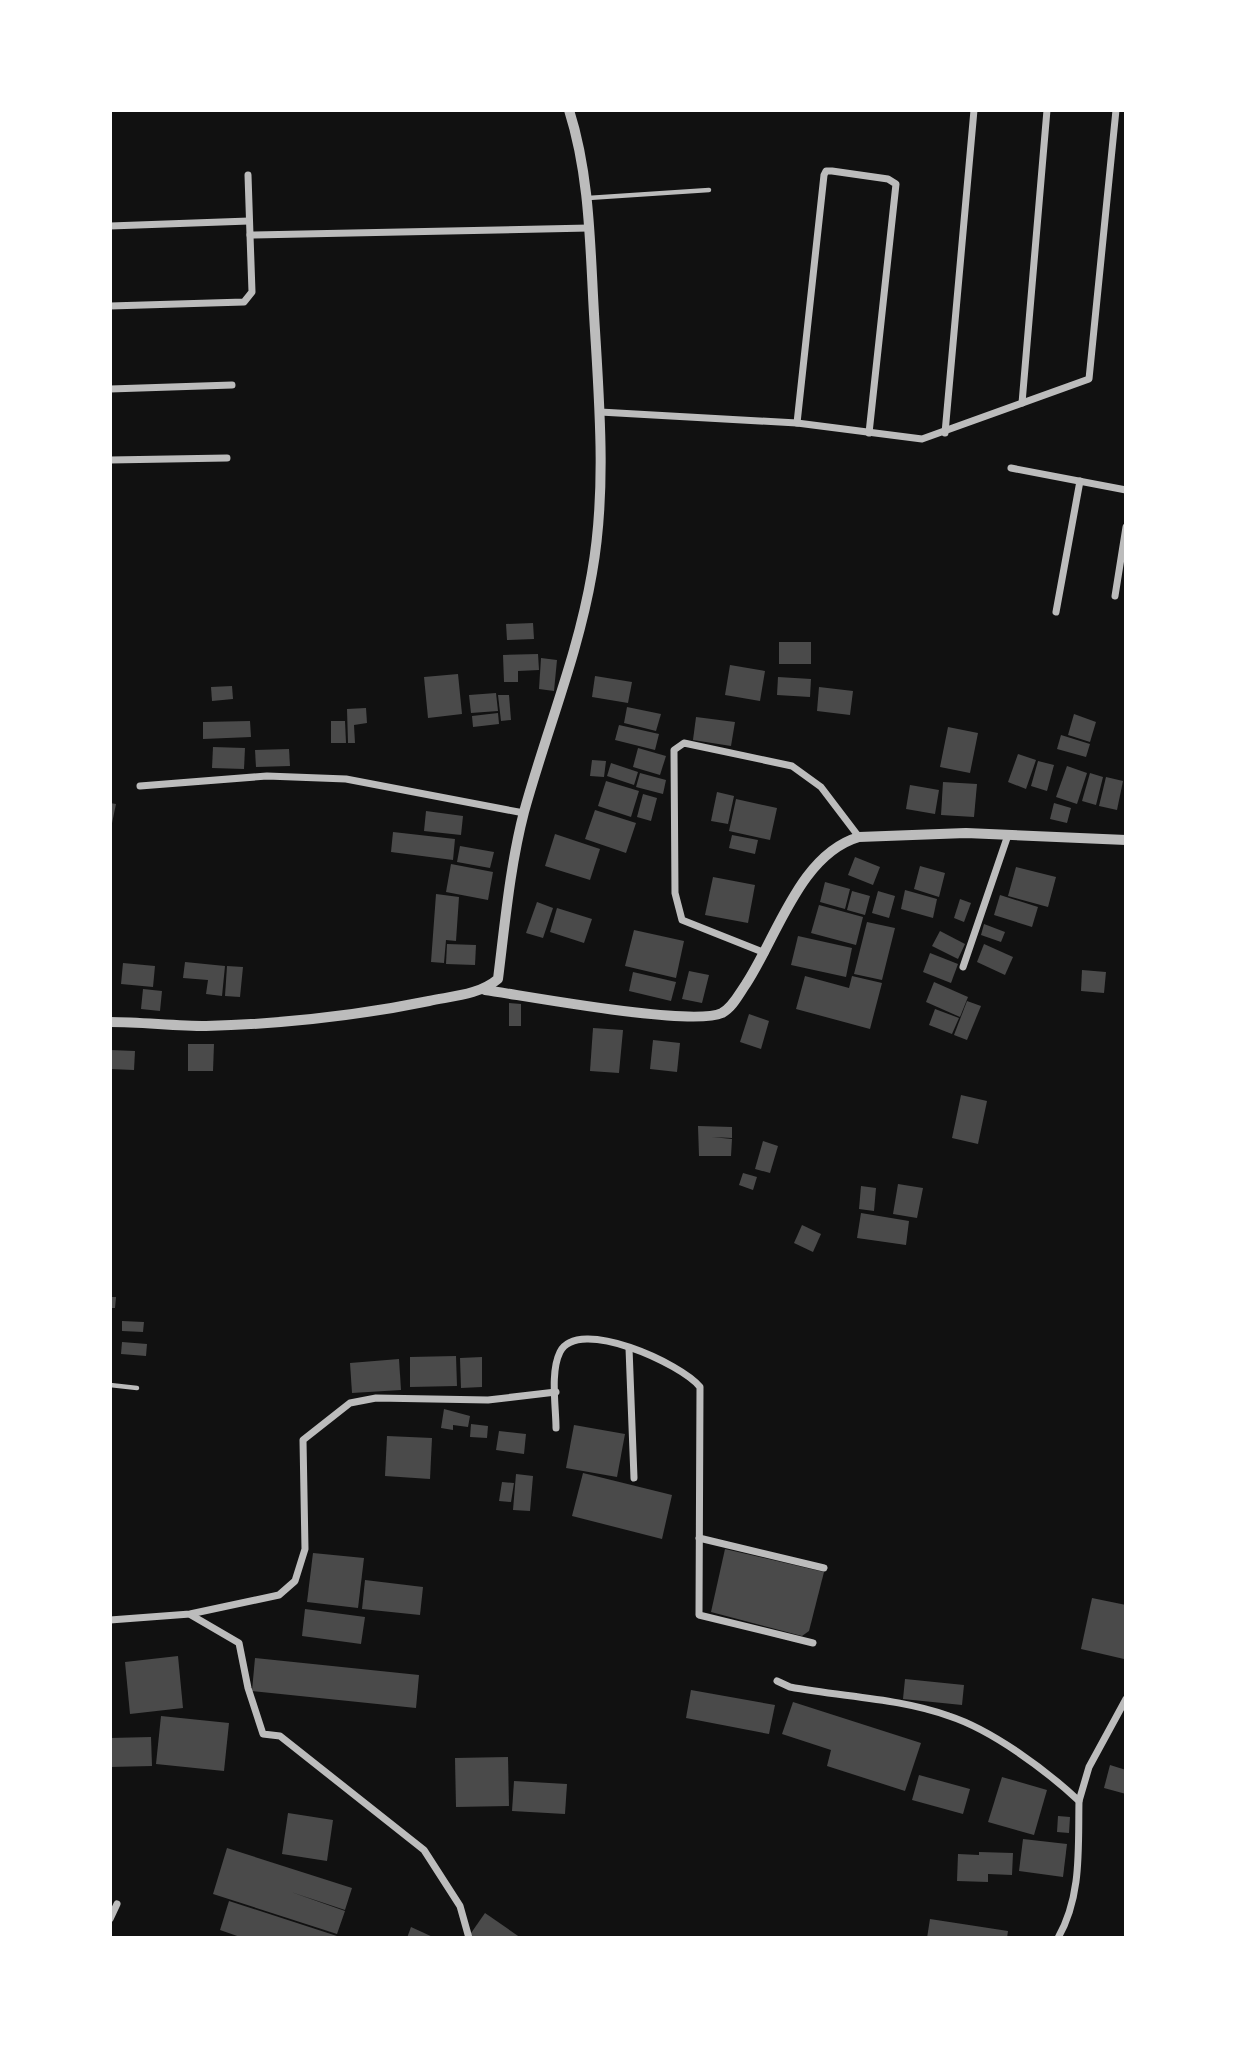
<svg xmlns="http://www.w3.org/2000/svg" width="1236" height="2048" viewBox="0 0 1236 2048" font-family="'Titillium Web',sans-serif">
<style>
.building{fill:#4a4a4a}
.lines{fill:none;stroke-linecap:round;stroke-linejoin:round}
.service{stroke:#bcbcbc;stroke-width:4.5}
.minor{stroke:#bcbcbc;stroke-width:7}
.tertiary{stroke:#bcbcbc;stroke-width:10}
</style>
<rect width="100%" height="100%" fill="#111"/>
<g class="building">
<polygon points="533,623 534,639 507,640 506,624"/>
<rect x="779" y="642" width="32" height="22"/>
<polygon points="538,654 539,670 518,671 518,682 504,682 503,655"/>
<polygon points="541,658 557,660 554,691 539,689"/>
<polygon points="730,665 765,671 760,701 725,695"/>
<polygon points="458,674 462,714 428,718 424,677"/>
<polygon points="595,676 632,682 628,703 592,697"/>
<polygon points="778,677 811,679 810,697 777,695"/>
<polygon points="232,686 233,699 212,701 211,687"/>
<polygon points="819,687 853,691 850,715 817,711"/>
<polygon points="496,693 498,711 471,713 469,695"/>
<polygon points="498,695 509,695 511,720 501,721"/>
<polygon points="627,707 661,714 656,731 624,723"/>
<polygon points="366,708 367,723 354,725 355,743 348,743 347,709"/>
<polygon points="498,713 499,724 473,727 472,716"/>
<polygon points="1074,714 1096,722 1090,742 1068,735"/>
<polygon points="696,717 735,722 731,746 693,740"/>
<polygon points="250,721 251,737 203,739 203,722"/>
<polygon points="331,721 345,721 346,743 331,743"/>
<polygon points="619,725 659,734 655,750 615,740"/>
<polygon points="948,727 978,733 970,773 940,767"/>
<polygon points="1061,735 1090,744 1086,757 1057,749"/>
<polygon points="213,747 245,748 244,769 212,768"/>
<polygon points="638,748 666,756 660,775 633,767"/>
<polygon points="289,749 290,766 256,767 255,750"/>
<polygon points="1018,754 1036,760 1026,789 1008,782"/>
<polygon points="592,760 606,761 604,777 590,776"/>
<polygon points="1038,761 1054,765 1047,791 1031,786"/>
<polygon points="611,763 638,772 634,785 607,776"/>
<polygon points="1067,766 1087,773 1077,804 1056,797"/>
<polygon points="640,773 666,780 663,794 636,787"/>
<polygon points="1090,773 1103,777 1096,805 1082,801"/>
<polygon points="1106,777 1123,781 1117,810 1099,806"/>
<polygon points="606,781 639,791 631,817 598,806"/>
<polygon points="943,782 977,784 974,817 941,815"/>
<polygon points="910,785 939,790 935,814 906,809"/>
<polygon points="717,792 734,796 728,824 711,821"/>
<polygon points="643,794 657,798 651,821 637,817"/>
<polygon points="736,799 777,808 770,840 729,831"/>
<polygon points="110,803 116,804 111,828 110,827"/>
<polygon points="1054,803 1071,808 1067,823 1050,819"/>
<polygon points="595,810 636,823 626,853 585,839"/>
<polygon points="426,811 463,816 461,835 424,831"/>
<polygon points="393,832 455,839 453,860 391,852"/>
<polygon points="555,834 600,849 590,880 545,866"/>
<polygon points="732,835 758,840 755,854 729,848"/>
<polygon points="460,846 494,852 490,868 457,862"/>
<polygon points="855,857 880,867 873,885 848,875"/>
<polygon points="451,864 493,872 488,900 446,892"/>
<polygon points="920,866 945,873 939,897 914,889"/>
<polygon points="1016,867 1056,877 1048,907 1008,896"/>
<polygon points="713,877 755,885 748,923 705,915"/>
<polygon points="825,882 850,889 845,909 820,902"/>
<polygon points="905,890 937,899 933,918 901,909"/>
<polygon points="852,891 870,896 865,915 847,910"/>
<polygon points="878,891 895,896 889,918 872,913"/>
<polygon points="436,894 459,897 456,941 446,940 444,963 431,962"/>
<polygon points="1000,895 1038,907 1032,927 994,915"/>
<polygon points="960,899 971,903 964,922 954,918"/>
<polygon points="537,902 553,908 543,938 526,933"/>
<polygon points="819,905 863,917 856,945 811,933"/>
<polygon points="557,908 592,919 584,943 550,932"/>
<polygon points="867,922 895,928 882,980 854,974"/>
<polygon points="984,924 1005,932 1001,942 981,935"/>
<polygon points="634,930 684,941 676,978 625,966"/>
<polygon points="940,931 965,944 958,959 932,946"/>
<polygon points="798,936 852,948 846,977 791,965"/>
<polygon points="447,944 476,945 475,965 446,964"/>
<polygon points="984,944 1013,957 1005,975 977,962"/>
<polygon points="930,953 958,964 951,983 923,972"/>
<polygon points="185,962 225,966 222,996 206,994 208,980 183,978"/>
<polygon points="123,963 155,966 153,987 121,984"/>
<polygon points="227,966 243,967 240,997 225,996"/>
<polygon points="1082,970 1106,972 1104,993 1081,991"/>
<polygon points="689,971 709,975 702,1003 682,999"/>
<polygon points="633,972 676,982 671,1001 629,991"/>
<polygon points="805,976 849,988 852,976 882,983 870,1029 796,1009"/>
<polygon points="934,982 968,997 960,1017 926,1002"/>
<polygon points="143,989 162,991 160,1011 141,1009"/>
<polygon points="967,1001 981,1006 967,1040 954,1035"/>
<polygon points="509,1003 521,1004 521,1026 509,1026"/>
<polygon points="935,1009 959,1018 952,1034 929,1025"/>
<polygon points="749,1014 769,1021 761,1049 740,1042"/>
<polygon points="593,1028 623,1030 619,1073 590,1071"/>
<polygon points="653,1040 680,1043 677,1072 650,1069"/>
<polygon points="188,1044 214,1044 213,1071 188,1071"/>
<polygon points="110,1050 135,1051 134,1070 110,1069"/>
<polygon points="961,1095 987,1101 978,1144 952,1138"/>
<polygon points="698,1126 732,1127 732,1138 712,1137 732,1139 731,1156 699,1156"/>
<polygon points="763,1141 778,1146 770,1173 755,1169"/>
<polygon points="743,1173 757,1177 753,1190 739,1185"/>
<polygon points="898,1184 923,1188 917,1218 893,1214"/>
<polygon points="861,1186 876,1188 874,1211 859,1209"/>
<polygon points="861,1213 909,1221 906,1245 857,1238"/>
<polygon points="802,1225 821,1234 813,1252 794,1243"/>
<polygon points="110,1297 116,1297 115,1308 110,1308"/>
<polygon points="122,1321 144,1322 143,1332 122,1331"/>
<polygon points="122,1342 147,1344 146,1356 121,1354"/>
<polygon points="456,1356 457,1386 410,1387 410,1357"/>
<polygon points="482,1357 482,1387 461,1388 460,1358"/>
<polygon points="399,1359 401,1390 352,1393 350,1363"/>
<polygon points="444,1409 470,1416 468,1427 453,1425 453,1430 441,1428"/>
<polygon points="471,1424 488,1426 487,1438 470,1437"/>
<polygon points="574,1425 625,1434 617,1477 566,1468"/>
<polygon points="499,1431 526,1434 524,1454 496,1450"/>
<polygon points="387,1436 432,1438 430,1479 385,1476"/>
<polygon points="583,1473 672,1495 662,1539 572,1516"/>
<polygon points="516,1474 533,1476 530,1511 513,1510"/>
<polygon points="502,1482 514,1483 511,1502 499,1501"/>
<polygon points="725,1549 824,1572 809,1631 802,1636 711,1612"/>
<polygon points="313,1553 364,1558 358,1608 307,1602"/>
<polygon points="365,1580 423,1587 420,1615 362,1609"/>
<polygon points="1092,1598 1126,1605 1124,1659 1081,1649"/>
<polygon points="305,1609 365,1617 361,1644 302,1636"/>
<polygon points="178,1656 183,1708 130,1714 125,1662"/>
<polygon points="255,1658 419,1675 416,1708 252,1691"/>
<polygon points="905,1679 964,1685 962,1705 903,1699"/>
<polygon points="691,1690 775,1705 769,1734 686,1718"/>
<polygon points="793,1702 921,1743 905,1791 827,1766 831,1750 782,1734"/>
<polygon points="161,1716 229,1723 224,1771 156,1764"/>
<polygon points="151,1737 152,1766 110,1767 110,1738"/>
<polygon points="508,1757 509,1806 456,1807 455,1758"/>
<polygon points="1110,1765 1126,1770 1126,1794 1104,1788"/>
<polygon points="919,1775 970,1789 963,1814 912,1800"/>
<polygon points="1002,1777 1047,1790 1034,1835 988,1822"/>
<polygon points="514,1781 567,1784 565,1814 512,1811"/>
<polygon points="288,1813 333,1820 327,1861 282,1854"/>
<polygon points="1058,1816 1070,1817 1069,1833 1057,1832"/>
<polygon points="1023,1839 1067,1844 1063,1877 1019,1871"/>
<polygon points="227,1848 352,1888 345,1910 291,1892 345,1911 337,1934 213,1894"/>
<polygon points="979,1852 1013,1853 1012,1875 988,1874 988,1882 957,1881 958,1854 979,1855"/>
<polygon points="229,1901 340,1937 340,1938 243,1938 220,1930"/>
<polygon points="485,1913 521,1938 472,1938 469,1936"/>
<polygon points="930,1919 1008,1931 1007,1938 927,1938"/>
<polygon points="411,1927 435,1938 407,1938"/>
</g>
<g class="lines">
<g class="service">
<polyline points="588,198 709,190"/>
<polyline points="110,1385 137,1388"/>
</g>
<g class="minor">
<polyline points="248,175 250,235 589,228"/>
<polyline points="110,226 249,221"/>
<polyline points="110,306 244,302 252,292 250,235"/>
<polyline points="110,389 232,385"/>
<polyline points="1022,403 1047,110"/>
<polyline points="600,412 797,423 922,439 1089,379 1116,110"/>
<polyline points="797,423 824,175 826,171 832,171 888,179 896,184 869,433"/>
<polyline points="945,433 974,110"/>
<polyline points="110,460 227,458"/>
<polyline points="1011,468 1126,490"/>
<polyline points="1115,596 1126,527"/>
<polyline points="1056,612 1080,481"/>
<polyline points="140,786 267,776 346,779 524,813"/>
<polyline points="765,953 682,920 675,893 674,750 684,743 792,766 821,787 859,837"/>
<polyline points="963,967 1008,835"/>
<polyline points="629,1348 634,1478"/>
<path d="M 556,1428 C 556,1407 550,1372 560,1352 C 578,1316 682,1364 700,1387 L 699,1615 L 813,1643"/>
<polyline points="699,1538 824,1568"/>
<polyline points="191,1615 239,1643 248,1688 263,1734 280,1736 424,1850 460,1906 469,1938"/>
<polyline points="110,1620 190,1614 279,1595 295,1581 305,1549 303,1440 350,1403 376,1398 488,1400 556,1392"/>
<path d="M 777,1681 L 790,1687 C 843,1697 899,1698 949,1716 C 992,1730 1046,1770 1079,1801 C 1078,1848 1082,1896 1058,1938"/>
<polyline points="1079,1801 1089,1767 1126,1699"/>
<polyline points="110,1919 117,1904"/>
</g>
<g class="tertiary">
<path d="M 485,990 C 527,996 691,1027 722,1013 C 733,1007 739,994 746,984 C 777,937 800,854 859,837 L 966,833 L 1126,840"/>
<path d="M 110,1022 C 142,1022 174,1026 206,1026 C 280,1024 356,1016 429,1001 C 453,996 479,995 498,979 C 505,923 510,866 524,812 C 546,732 578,655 592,573 C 607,489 599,399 594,314 C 590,246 590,176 569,110"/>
</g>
</g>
<rect width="1236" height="2048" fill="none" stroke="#ffffff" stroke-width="224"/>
</svg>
